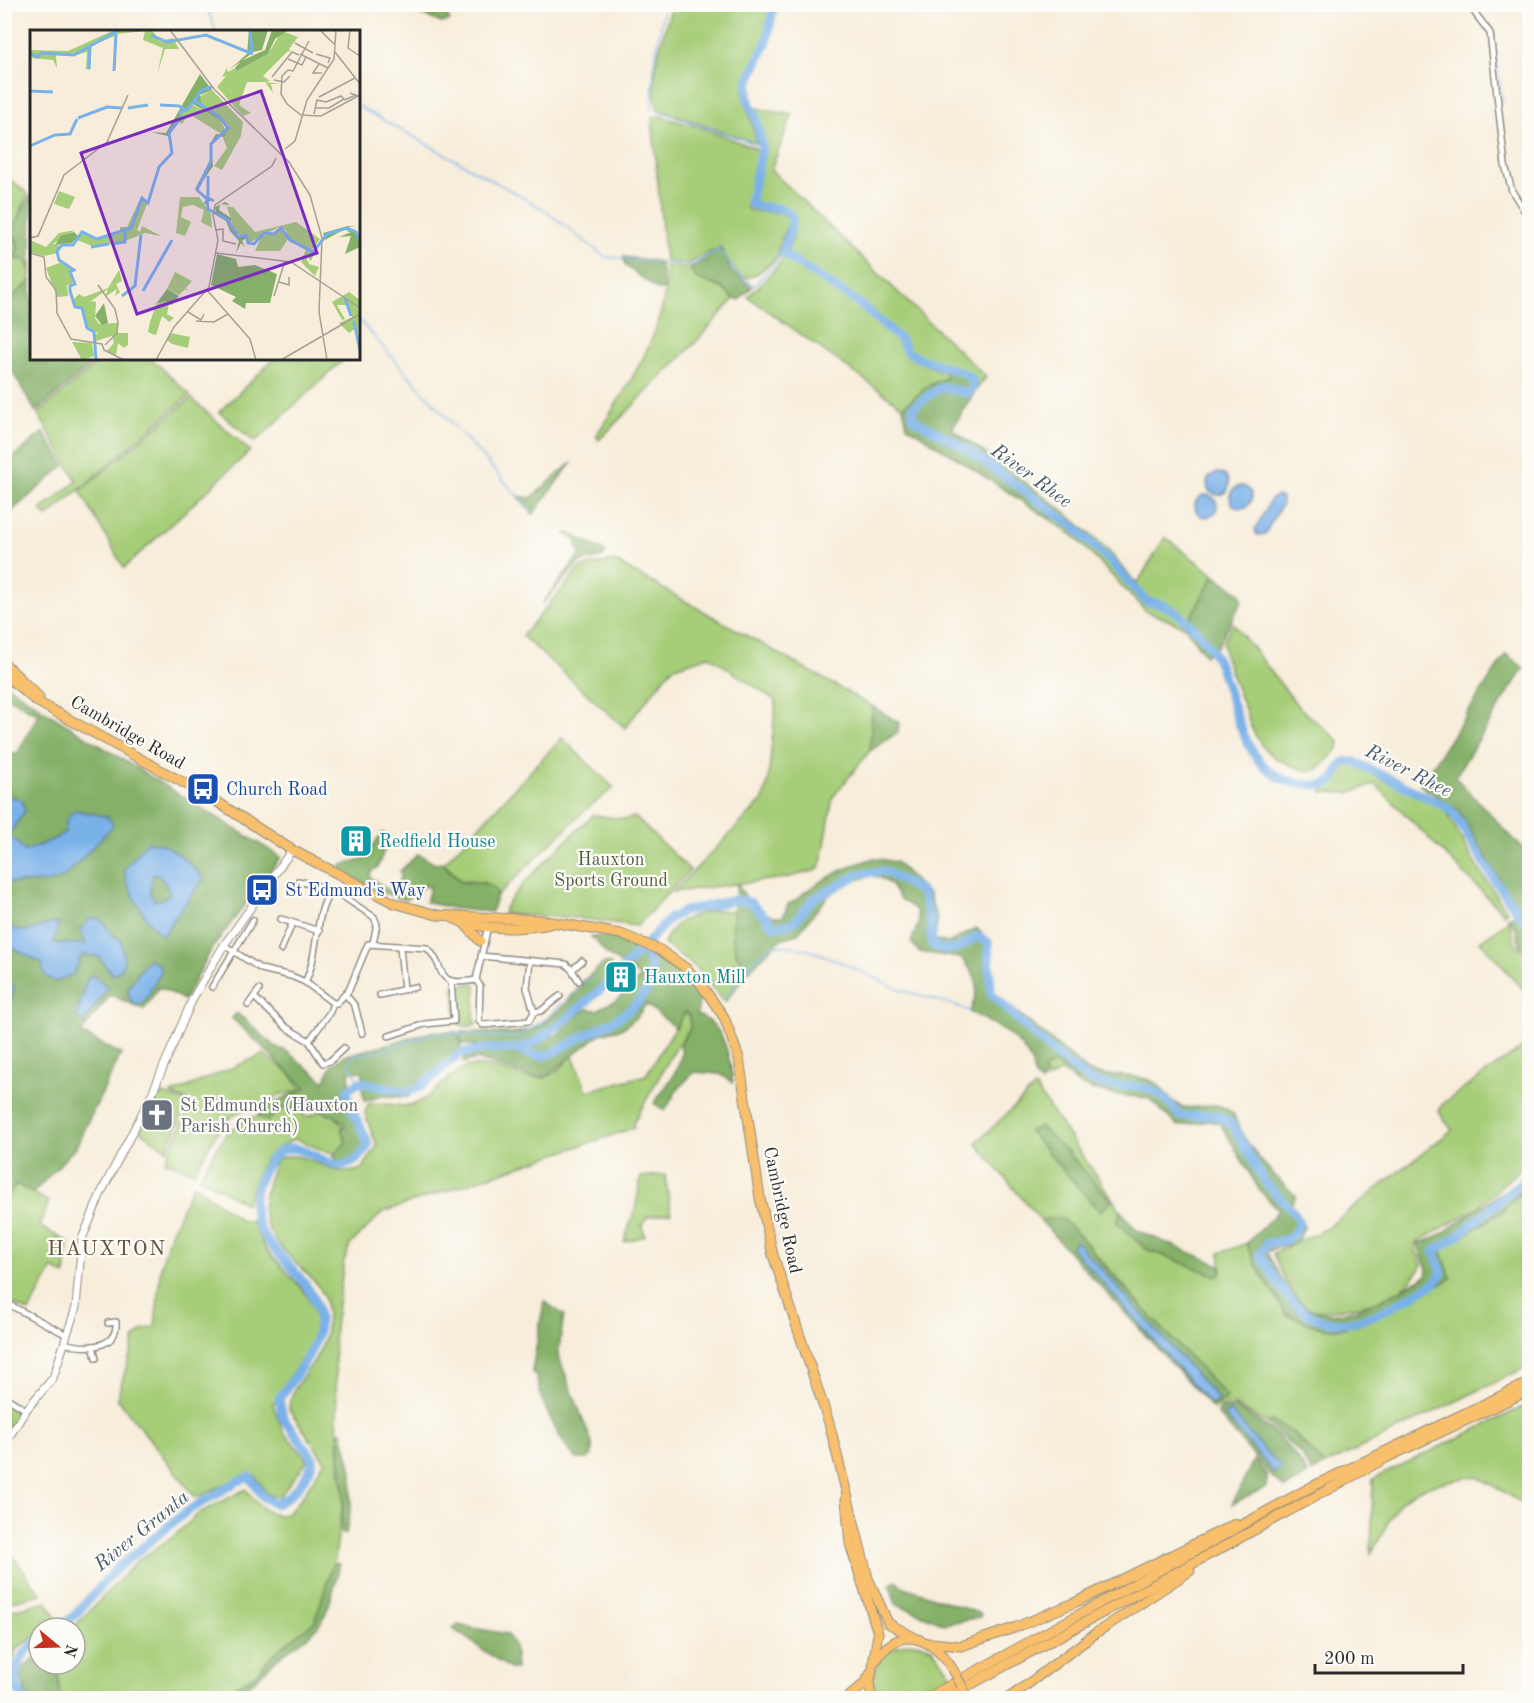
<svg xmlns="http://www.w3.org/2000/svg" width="1534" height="1703" viewBox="0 0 1534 1703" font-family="'Old Standard TT',serif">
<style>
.green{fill:#a6cd78;stroke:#687c52;stroke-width:1.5;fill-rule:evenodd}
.forest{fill:#84b068;stroke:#586e4a;stroke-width:1.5}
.water{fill:#79b1e9;stroke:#526e8a;stroke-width:1.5;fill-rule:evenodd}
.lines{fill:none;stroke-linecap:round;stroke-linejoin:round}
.stream{stroke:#79b1e9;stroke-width:1.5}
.river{stroke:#79b1e9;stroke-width:9}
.minor-casing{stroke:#918c82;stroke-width:8}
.tertiary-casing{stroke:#918c82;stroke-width:9}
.trunk-casing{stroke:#918c82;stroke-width:11}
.motorway-casing{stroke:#918c82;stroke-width:11}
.minor{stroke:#fff;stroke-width:5}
.tertiary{stroke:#fff;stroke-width:7}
.trunk{stroke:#f8bf6c;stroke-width:9}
.motorway{stroke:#f8bf6c;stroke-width:9}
.trunk-bridge-casing{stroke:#918c82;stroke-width:11;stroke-linecap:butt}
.trunk-bridge{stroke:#f8bf6c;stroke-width:9}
.labels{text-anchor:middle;stroke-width:4.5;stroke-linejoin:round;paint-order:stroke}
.street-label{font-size:18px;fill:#2b2b2b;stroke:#fdfcf7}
.transit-label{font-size:18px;fill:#164399;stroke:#fdfcf7;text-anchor:start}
.culture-label{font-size:18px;fill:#0d838f;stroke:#fdfcf7;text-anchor:start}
.park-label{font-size:18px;fill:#505c42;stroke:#fdfcf7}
.worship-label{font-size:18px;fill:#5b616d;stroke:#fdfcf7;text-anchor:start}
.water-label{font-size:20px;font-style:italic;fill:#465a6e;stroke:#fdfcf7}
.quarter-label{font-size:21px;letter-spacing:1.5px;fill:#655241;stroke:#fdfcf7}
.inset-river{fill:none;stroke:#79b1e9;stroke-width:3}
.inset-road{fill:none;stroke:#a59f94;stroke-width:1.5}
.view{fill:#7b2cbf;fill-opacity:0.15;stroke:#7b2cbf;stroke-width:3}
.inset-edge{fill:none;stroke:#2b2b2b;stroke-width:3}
</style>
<rect width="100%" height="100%" fill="#fdfcf7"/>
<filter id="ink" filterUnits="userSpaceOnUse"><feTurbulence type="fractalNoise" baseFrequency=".0167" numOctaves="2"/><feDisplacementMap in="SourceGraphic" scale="12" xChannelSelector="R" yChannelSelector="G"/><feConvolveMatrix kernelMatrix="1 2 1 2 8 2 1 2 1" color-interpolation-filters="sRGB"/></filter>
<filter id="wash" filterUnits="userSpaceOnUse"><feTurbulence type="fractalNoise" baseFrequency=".008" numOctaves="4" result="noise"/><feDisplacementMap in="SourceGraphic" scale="24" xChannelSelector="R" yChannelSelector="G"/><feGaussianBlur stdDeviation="1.35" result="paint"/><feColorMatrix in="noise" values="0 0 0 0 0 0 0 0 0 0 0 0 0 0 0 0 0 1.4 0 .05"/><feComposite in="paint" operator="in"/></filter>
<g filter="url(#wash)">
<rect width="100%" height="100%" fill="#f7edda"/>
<g class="green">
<path d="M 672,5 L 772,5 L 760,52 L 743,90 L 757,144 L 658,109 C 646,77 664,36 672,5 Z"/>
<path d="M 756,108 L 792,115 L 771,170 L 986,377 L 976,390 L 970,373 L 935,367 L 946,372 L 946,378 L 928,386 L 903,407 L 748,297 C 770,274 805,245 791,211 L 772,204 L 758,205 L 753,199 L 764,144 Z"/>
<path d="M 659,116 L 703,128 L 760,150 L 746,205 L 749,210 L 782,213 L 789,221 L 778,249 L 779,256 C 746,283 744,290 720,247 L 688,264 L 665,262 L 652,118 Z"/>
<polygon points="5,175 28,194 13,228 5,234"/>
<polygon points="10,231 18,247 13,257 17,261 23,259 31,270 31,281 5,303 5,235"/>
<path d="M 666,266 L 690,268 C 701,286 722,282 734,299 L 694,344 L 599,440 L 596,436 C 629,383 669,330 666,266 Z"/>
<polygon points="102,359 152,359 190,395 47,517 41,510 77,481 38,414"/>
<polygon points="274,359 344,359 255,442 219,412"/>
<polygon points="191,398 250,451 124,568 80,491"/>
<polygon points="1061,509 1106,548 1137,584 1165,537 1214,575 1185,627 1146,611 1074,536 1048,518"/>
<polygon points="614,561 872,706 870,751 833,797 822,862 817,870 785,878 673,892 763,800 768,782 776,701 709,656 672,668 625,728 522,636 581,567"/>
<polygon points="1233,623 1298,706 1339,741 1338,749 1320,768 1308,772 1276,759 1262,746 1252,729 1225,657 1223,642"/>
<path d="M 562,738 L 614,788 L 584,811 L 498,895 C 491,879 475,882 461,881 L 444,863 Z"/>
<polygon points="1351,763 1417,793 1445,809 1474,862 1507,911 1504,914 1375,784 1349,793 1323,792 1324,787 1332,785 1343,766"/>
<path d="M 593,815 L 626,819 L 635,817 L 690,870 L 637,926 L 577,918 L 503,914 C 503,898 577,831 593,815 Z"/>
<path d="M 712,910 L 735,911 C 733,935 729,953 749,970 L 725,1002 L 693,965 L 664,944 C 672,920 689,917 712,910 Z"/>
<path d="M 1508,921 C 1518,936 1508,946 1529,952 L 1529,996 L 1480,941 Z"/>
<path d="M 473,983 L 476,986 L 474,1019 L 477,1023 C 472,1029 463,1026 456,1023 L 454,986 Z"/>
<path d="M 685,1012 L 689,1016 L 690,1028 L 671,1056 L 634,1122 L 634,1128 L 383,1212 L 350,1245 L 344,1261 L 334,1335 L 339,1462 L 344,1494 L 335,1558 L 315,1621 L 273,1654 L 255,1675 L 230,1690 L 221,1687 L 191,1698 L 60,1698 L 58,1673 L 41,1664 L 75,1664 L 73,1628 L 138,1560 L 173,1537 L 199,1513 L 246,1489 C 285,1546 300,1497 325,1461 L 289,1409 C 290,1374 334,1363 326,1305 C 324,1289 312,1279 301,1268 C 260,1228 254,1213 276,1160 C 306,1144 330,1182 362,1169 L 377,1146 L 365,1114 L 368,1104 C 385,1100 401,1111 419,1102 C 438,1094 451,1068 472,1066 C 514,1061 539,1104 572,1054 L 587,1091 L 646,1075 Z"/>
<path d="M 1529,1043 L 1529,1161 L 1477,1208 L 1416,1243 L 1415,1248 L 1422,1264 C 1409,1296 1363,1308 1331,1310 C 1326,1310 1318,1312 1313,1310 C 1291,1301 1282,1273 1273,1254 L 1327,1228 L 1452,1130 L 1439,1112 L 1442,1104 Z"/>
<polygon points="264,1054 289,1073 303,1090 278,1095 266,1105 242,1110 223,1123 194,1172 165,1161 192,1103 171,1094"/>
<polygon points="1054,1063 1072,1075 1078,1084 1062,1071 1041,1083 1039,1082 1045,1076 1044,1070"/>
<path d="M 1035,1087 L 1121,1211 L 1117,1223 L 1129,1233 L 1222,1270 L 1220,1253 L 1247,1243 C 1254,1270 1274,1290 1286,1315 L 1308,1323 L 1361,1322 L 1451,1278 L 1440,1250 L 1503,1211 L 1529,1184 L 1529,1366 L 1325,1465 L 1293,1432 L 1272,1421 L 1267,1423 L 1232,1404 L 1214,1409 L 1211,1407 L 1225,1401 L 1079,1235 L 1063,1220 L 1040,1220 L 976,1143 ZM 1030,1132 L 1067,1150 L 1090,1179 L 1112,1199 L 1100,1212 Z"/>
<polygon points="163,1094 188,1102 167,1150 138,1129 157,1097"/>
<path d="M 297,1105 L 306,1117 L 326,1109 C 338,1115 345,1130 351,1142 L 342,1154 L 324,1151 L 296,1139 C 259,1153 259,1171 246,1204 L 199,1177 L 227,1132 L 251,1117 C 271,1118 278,1107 297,1105 Z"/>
<polygon points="665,1175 671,1213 647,1217 642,1225 645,1236 624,1242 636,1206 641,1177"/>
<polygon points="16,1184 49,1202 39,1226 68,1242 65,1275 53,1268 29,1312 5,1300 4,1201"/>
<path d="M 193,1184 L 242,1221 L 251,1220 C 256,1229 260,1240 266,1249 C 285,1275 327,1299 313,1338 C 304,1363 283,1381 273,1405 L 284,1433 L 308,1460 L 279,1497 L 268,1495 L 255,1476 L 249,1473 L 196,1498 L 117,1398 L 135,1338 L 143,1330 L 155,1327 L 161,1266 L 169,1238 Z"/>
<polygon points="4,1400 18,1413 10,1428 5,1423"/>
<path d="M 1529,1404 L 1529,1507 L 1477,1476 C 1453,1480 1416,1484 1399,1504 C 1388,1518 1382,1538 1371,1553 L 1373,1479 Z"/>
<polygon points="5,1546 41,1594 5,1603"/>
<polygon points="46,1601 59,1622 48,1628 39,1628 39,1634 16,1649 11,1671 12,1694 5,1688 5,1612"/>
<path d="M 916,1643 L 932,1648 L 954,1678 L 913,1698 L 875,1698 C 866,1670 885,1643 916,1643 Z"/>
</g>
<g class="forest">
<polygon points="400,5 441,5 450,21 441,23"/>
<polygon points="30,196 32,196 31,270 24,259 14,258 19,247 12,230"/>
<polygon points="720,248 732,272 752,287 739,300 734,299 722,288 696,278 690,268"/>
<polygon points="624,257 661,262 664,290 658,290 625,265"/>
<polygon points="31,281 32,358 98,359 36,412 5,359 5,303"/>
<polygon points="920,356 970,373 976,390 952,429 1061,509 1048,518 907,426 903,407 928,386 946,378 945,372 921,363"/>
<polygon points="43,432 65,465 5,517 5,464"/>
<polygon points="572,462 533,514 517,496 531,498"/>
<polygon points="569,533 606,552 603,557 580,562 542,604 580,554 575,539 566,534"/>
<polygon points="1214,575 1240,593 1242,601 1217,647 1205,655 1185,627"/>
<polygon points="1506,654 1524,668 1455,777 1529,855 1529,949 1520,946 1516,928 1507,917 1516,914 1512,901 1459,811 1420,785"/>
<polygon points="4,683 40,707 36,713 5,696"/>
<polygon points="872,706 899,723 898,732 870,751"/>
<polygon points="41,709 281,857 213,947 184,1000 159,987 144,1009 110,995 81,1033 121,1054 76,1147 33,1193 16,1184 5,1201 5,754 17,754"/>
<polygon points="382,833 389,836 378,867 371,872 370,877 393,893 401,877 400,871 418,854 435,864 442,863 461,882 484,883 495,888 497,895 491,912 456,909 426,902 430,887 424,886 406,900 386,894 342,872 340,866 364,858"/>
<path d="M 874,858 L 896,862 L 929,895 L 937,920 L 935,940 L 948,943 L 976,928 C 998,942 987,972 995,994 L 1088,1071 C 1108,1079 1132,1072 1152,1081 C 1164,1087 1170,1104 1184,1107 C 1204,1111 1210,1096 1233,1113 C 1243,1145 1272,1174 1296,1196 L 1291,1205 L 1304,1227 L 1297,1242 L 1266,1252 C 1276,1267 1285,1290 1299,1302 C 1334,1333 1393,1293 1426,1276 L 1427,1269 L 1417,1244 L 1435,1238 L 1529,1174 L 1529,1184 L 1503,1211 L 1441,1250 L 1451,1278 C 1419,1295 1369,1328 1332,1329 C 1317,1329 1302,1320 1289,1314 L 1286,1315 C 1275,1290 1254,1270 1247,1243 L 1279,1210 L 1260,1191 L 1220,1123 L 1209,1121 L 1178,1126 L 1148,1098 L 1116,1095 L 1081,1086 L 1072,1075 L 1054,1063 L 1044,1070 L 1045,1076 L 1039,1082 C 1031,1075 1035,1069 1030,1060 C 1018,1035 994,1025 970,1012 C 980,984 980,980 961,958 L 919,952 L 911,942 L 919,922 L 916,910 L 899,898 L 890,884 L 879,877 L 871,876 L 852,881 L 829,895 L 797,934 L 781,939 L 749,970 C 724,949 734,913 737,884 C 746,899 763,920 783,917 L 788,904 C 798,900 802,893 811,888 C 831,874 851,865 874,858 Z"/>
<path d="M 602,936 C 633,941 687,966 700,996 L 697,1015 C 724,1023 730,1056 733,1083 L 720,1074 L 694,1072 L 677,1090 L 665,1111 L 654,1103 C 663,1090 687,1062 680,1045 L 690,1028 L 689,1016 L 685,1012 L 676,1028 L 646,1004 L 637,1017 L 623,1028 L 600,1034 L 547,1076 L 534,1077 L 476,1059 L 462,1063 L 465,1057 L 483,1046 L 462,1044 L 460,1032 L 513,1033 L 537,1028 L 568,1002 L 583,981 L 604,963 L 611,964 L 611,985 C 594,992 601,993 590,1002 C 577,1015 553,1017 546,1036 L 556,1036 L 573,1018 L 587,1009 L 598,1010 C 604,1005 613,1003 619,998 C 628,990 628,982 641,979 C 630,966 620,965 609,956 C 602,950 599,943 591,937 Z"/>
<path d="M 237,1013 L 277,1048 L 285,1050 L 324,1081 L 332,1065 L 344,1056 L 432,1032 L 457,1032 C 458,1036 461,1041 461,1045 C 462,1062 416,1082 408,1097 L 383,1096 L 365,1101 L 362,1090 L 363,1071 L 349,1072 L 350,1084 L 342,1101 L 360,1127 L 365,1144 L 355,1159 L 339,1162 L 333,1156 L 346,1142 L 341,1130 L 345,1124 L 333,1115 L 328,1115 L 313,1101 L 305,1103 L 297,1112 L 283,1108 L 268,1121 L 258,1115 L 265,1107 L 305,1088 L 232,1018 Z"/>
<path d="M 1040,1127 C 1067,1149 1087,1176 1112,1200 L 1100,1212 L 1029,1131 Z"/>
<polygon points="1121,1211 1136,1230 1220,1265 1221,1274 1216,1276 1146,1249 1117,1223"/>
<polygon points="1060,1217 1079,1235 1112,1275 1228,1398 1211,1407 1040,1220"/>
<path d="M 544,1301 L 564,1315 L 558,1355 L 592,1443 L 592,1455 L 587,1459 L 577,1459 C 562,1446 551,1420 543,1402 C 538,1391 540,1380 532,1371 Z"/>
<path d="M 1234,1407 C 1270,1427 1287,1439 1308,1475 L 1285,1488 L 1271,1476 L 1217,1413 L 1221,1409 Z"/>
<polygon points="1271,1421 1292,1432 1325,1465 1312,1473 1299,1452 1267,1423"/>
<polygon points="342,1432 352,1471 351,1505 346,1534 341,1533 344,1494 338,1433"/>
<polygon points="1254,1459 1267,1476 1267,1487 1232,1504"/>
<path d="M 333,1563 L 340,1564 C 334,1586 330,1615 313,1632 C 303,1642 290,1648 279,1657 C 262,1672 251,1688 230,1698 L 191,1698 L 221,1687 L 230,1690 L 255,1675 L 273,1654 L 315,1621 Z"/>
<polygon points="896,1581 902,1586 981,1614 980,1617 945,1624 896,1604 890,1585"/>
<polygon points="457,1625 507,1634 514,1645 516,1669 510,1669 452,1628"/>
<polygon points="33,1658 39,1664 58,1673 60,1698 28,1698 26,1696 20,1672"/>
</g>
<g class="water">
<circle cx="1218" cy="484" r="11"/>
<circle cx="1241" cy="497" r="11"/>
<circle cx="1206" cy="506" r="11"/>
<polygon points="1276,496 1282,498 1282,504 1265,534 1257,535 1255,530 1271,499"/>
<polygon points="5,794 22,800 25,811 9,834 25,851 54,839 65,832 67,818 75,810 108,817 113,826 64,877 50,882 11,883 5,878"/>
<path d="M 147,842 C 171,842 188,862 204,878 L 162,936 C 148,924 126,888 124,870 ZM 153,875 L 158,875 L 165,883 L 170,894 L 161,900 L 154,900 L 150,892 Z"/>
<path d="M 90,918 L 102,920 L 110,933 L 121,940 L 124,959 L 121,970 L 113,975 L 98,956 L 82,955 L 73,974 L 55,982 L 44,975 L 42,963 L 5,944 L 5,923 C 29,940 32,925 59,923 L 53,943 L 86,944 L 80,931 Z"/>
<polygon points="148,959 159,964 161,971 144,1002 134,1005 129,998 128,988"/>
<polygon points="92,975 108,987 83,1023 76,1017 87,979"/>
<polygon points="4,982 14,986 11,1002 5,1000"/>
<polygon points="1076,1241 1219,1400 1210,1404 1071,1247"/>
<polygon points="1230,1411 1266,1452 1283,1467 1274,1473 1224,1415"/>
</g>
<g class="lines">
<g class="stream">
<polyline points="206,4 216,32"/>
<polyline points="665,4 654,64 652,109 762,146"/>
<polyline points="1494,43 1503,101"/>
<polyline points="358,106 542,208 605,257 661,263"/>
<polyline points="665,263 693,265 719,249 736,273 754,286 783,253"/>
<polyline points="358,319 532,512"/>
<path d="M 724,998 L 750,964 L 772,945 C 818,944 860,974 902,990 C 924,998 947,1001 969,1011"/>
<polyline points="360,1082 349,1064 354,1055 378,1052 434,1033 517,1038 546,1019 592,976"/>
</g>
<g class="river">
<path d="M 774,4 L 767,41 L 748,82 L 748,99 L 756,118 L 762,147 L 750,203 C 760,212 789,201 792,220 C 793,230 784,242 783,253 L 788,257 L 860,304 L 901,340 L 906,351 L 918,358 L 961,372 L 972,379 L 973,387 L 968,393 L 941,387 L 913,407 L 912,418 L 965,448 L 1074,527 L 1110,561 L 1147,602 C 1161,602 1173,609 1184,619 C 1196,629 1208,643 1216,657 C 1237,703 1241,780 1305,784 C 1313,785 1326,787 1332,781 C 1337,776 1338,767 1344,762 L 1353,761 L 1447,807 L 1455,815 L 1495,881 L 1530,928"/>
<path d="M 515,1049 C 523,1051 534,1056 542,1056 C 556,1054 567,1044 580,1038 C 611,1022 666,1000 647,955 L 639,951"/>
<path d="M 58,1628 L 74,1616 L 116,1569 L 186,1512 L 238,1481 L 250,1477 L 263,1497 L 276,1504 C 292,1497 311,1475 313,1458 L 283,1418 L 279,1399 C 294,1376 321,1347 319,1318 C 314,1260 217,1239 269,1162 C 294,1126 324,1173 348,1164 C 357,1161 362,1154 368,1146 C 364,1126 348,1112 347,1090 L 360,1082 L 406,1092 L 420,1087 L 461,1053 L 484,1049 L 515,1049 L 534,1043 L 563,1022 L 616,976 L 670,918 L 685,911 L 735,900 L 750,902 L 775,927 L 794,922 L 813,899 L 859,874 L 884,871 L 922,892 L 931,924 L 932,945 C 951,955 960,948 977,936 L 988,942 L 991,993 C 1020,1022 1052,1055 1087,1078 C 1109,1092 1137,1080 1158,1093 C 1166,1098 1174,1109 1180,1116 L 1216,1115 L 1232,1124 L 1264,1181 L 1295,1214 L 1299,1223 C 1293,1241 1285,1241 1267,1243 L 1260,1255 C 1270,1270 1280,1288 1292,1301 C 1337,1349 1390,1306 1435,1283 L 1442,1273 L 1434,1251 L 1458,1236 L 1530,1175"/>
<path d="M 22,1698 C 9,1676 18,1654 39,1641"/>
</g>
</g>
</g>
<g filter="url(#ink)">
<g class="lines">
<defs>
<g id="minor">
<polyline points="1468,4 1490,33 1505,165 1512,191 1530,220"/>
<polyline points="298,881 323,887 330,893"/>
<polyline points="281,919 319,931"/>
<polyline points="224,945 261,969 291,976 305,982 333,1003"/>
<polyline points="400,947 404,989"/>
<polyline points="281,950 292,924"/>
<polyline points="481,956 566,964 572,970 582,961"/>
<polyline points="572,970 579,981"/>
<polyline points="476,980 480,986 479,1021 483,1025 529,1021 534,1012 527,988 530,961"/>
<path d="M 305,982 C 319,956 314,914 330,893 L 336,892 L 374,917 L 377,924 L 373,943"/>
<polyline points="212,987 253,920"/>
<polyline points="346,995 355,1006 362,1033"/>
<polyline points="380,995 415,987"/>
<polyline points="254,997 287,1028 309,1041 323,1063 330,1061 344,1048"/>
<path d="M 333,1003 L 337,1003 L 349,990 L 368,944 L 427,948 C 448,967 431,988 476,980 L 488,926"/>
<polyline points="248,1005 259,990"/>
<polyline points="534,1012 541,1011 560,996"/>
<polyline points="389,1036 425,1024 454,1021 451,981"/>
<polyline points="309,1041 330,1012 333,1003"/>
<polyline points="4,1302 67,1335"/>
<path d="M 64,1343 C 84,1349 118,1350 116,1322 L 108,1323"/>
<polyline points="93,1346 96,1358"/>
<polyline points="4,1396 26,1410"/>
</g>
<polyline id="tertiary" points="4,1445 26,1410 53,1378 76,1307 82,1239 102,1191 151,1096 193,998 224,945 292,850"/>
<g id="trunk">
<polyline points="4,663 39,697"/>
<polyline points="4,674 36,701 211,798 292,850 394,903 437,915 540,920 621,934 660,950 687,969 700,983 724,1017 739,1058 760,1198 773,1255 829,1423 868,1578 888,1623 917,1639"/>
<path d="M 451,917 C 471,930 526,930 550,924"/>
<polyline points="464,923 480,941"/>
<polyline points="846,1500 850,1544 878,1633 873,1665"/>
<path d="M 877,1659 C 903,1619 939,1643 956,1675"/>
<polyline points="872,1671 869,1685 872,1698"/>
</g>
<g id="motorway">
<polyline points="931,1643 961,1646 1014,1628 1076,1602 1235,1524"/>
<polyline points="848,1698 864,1684 871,1673"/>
<polyline points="927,1698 1311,1487 1530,1382"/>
<polyline points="946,1698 1386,1458 1530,1390"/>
<polyline points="1009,1698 1096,1633 1190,1571"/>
</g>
</defs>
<use href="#minor" class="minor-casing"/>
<use href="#tertiary" class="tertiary-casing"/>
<use href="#trunk" class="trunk-casing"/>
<use href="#motorway" class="motorway-casing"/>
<use href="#minor" class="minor"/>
<use href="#tertiary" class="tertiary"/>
<use href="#trunk" class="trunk"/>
<use href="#motorway" class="motorway"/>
<defs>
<polyline id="trunk-bridge" points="956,1675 968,1698"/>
</defs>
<use href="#trunk-bridge" class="trunk-bridge-casing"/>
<use href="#trunk-bridge" class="trunk-bridge"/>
</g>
</g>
<defs>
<symbol id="bus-square" viewBox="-11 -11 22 22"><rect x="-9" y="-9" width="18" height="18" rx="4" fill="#1a4fb4" stroke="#fdfcf7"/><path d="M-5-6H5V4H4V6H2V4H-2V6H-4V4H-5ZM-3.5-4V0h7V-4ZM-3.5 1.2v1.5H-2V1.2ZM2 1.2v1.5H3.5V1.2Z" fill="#fff"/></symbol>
<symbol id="building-square" viewBox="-11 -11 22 22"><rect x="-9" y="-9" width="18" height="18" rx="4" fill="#0f9aa8" stroke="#fdfcf7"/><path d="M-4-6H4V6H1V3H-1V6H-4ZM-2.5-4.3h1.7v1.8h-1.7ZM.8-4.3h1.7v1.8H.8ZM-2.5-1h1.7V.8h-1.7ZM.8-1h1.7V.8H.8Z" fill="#fff"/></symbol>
<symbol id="church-square" viewBox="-11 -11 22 22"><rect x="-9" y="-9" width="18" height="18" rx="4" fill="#6b7280" stroke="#fdfcf7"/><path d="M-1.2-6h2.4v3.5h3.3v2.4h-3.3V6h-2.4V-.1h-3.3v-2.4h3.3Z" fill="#fff"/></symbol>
</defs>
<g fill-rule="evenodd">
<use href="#bus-square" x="184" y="770" width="38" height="38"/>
<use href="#building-square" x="337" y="822" width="38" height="38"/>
<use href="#bus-square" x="243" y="871" width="38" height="38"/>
<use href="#building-square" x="602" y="958" width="38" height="38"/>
<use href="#church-square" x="138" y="1096" width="38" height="38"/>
</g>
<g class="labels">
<g class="street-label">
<text transform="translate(128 732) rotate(30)" y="6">Cambridge Road</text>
<text transform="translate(783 1210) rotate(78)" y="6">Cambridge Road</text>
</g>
<g class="transit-label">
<text x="226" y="795">Church Road</text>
<text x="285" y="896">St Edmund's Way</text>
</g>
<g class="culture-label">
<text x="379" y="847">Redfield House</text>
<text x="644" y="983">Hauxton Mill</text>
</g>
<g class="park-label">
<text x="611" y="865">Hauxton<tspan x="611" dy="21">Sports Ground</tspan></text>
</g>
<g class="worship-label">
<text x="180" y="1111">St Edmund's (Hauxton<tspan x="180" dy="21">Parish Church)</tspan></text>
</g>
<g class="water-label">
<text transform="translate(1032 475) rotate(36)" y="7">River Rhee</text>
<text transform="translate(1409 770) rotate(27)" y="7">River Rhee</text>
<text transform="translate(141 1530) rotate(-39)" y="7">River Granta</text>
</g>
<g class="quarter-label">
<text x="107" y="1255">HAUXTON</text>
</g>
</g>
<g transform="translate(30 30)">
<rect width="330" height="330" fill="#f7edda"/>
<path d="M 84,0 L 122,0 L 130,11 L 143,8 L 149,19 L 135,19 L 127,45 L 133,18 L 113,10 L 115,1 L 87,4 L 85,41 L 85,6 L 61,16 L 60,40 L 56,39 L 57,22 L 43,26 L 26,25 L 27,38 L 23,30 L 0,28 L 4,25 L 0,20 L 38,21 L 82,1 L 85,4 ZM 252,1 L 268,7 L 259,19 L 261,22 L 258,21 L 233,46 L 240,51 L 235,52 L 251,54 L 241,54 L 243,63 L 235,52 L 217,52 L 209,75 L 221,83 L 213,86 L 187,57 L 196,46 L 192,47 L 197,38 L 198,42 L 205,38 L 207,41 L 238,24 ZM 182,60 L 213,92 L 211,106 L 192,140 L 184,136 L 197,118 L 193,108 L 199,96 L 189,85 L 173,79 L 169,67 ZM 163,75 L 191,90 L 196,102 L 193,105 L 159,84 L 152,94 L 149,92 L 151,83 ZM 29,161 L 45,167 L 39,179 L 24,174 ZM 111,167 L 117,174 L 107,200 L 110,202 L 112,196 L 131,206 L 115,203 L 90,213 L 62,216 L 47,210 L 52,203 L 67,209 L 90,203 L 90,197 L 97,197 ZM 150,167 L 169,167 L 181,184 L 182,198 L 171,192 L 174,180 L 163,175 L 153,177 L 151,187 L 161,192 L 155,206 L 146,203 ZM 189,176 L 203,177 L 225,202 L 266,192 L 290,209 L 281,221 L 259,209 L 256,200 L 249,197 L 219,213 L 217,204 L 210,206 L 203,197 L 197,177 ZM 250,199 L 258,209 L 250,221 L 225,221 L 232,205 L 245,205 ZM 45,200 L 23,214 L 30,216 L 28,223 L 14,226 L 0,222 L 0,210 L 16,217 L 29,203 ZM 276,219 L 285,222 L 281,231 L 275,224 L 279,234 L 289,237 L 285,246 L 271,232 ZM 32,232 L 43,240 L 39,241 L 43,254 L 37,255 L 38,266 L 27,267 L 16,238 ZM 89,240 L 92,251 L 86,254 L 90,262 L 85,266 L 87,259 L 75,267 L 78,259 L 61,271 L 66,272 L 65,288 L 69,294 L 87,293 L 88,303 L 98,303 L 98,315 L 94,318 L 88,313 L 86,325 L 77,321 L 84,313 L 82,306 L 63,312 L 63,306 L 68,303 L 58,298 L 52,278 L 45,276 L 44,269 L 49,264 L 54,267 L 78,258 ZM 145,242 L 162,251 L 156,258 L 159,262 L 155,259 L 149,265 L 137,259 ZM 319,262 L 330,270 L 328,307 L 326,298 L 319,303 L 309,293 L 322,287 L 318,275 L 307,275 L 315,289 L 312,290 L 302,272 ZM 135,271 L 139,273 L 137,284 L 144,288 L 139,292 L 132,286 L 126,305 L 122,304 L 118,302 L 120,292 L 126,275 ZM 141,303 L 160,307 L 158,318 L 142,314 L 137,310 ZM 42,312 L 62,313 L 64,326 L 52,330 Z" fill="#a6cd78"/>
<path d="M 219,0 L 238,0 L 232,20 L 223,22 L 221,16 L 221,24 L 199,40 L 217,24 ZM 242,0 L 257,1 L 245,9 L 238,24 L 207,41 L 205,38 L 211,31 L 235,20 ZM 170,44 L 182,60 L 170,65 L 172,77 L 189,85 L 199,97 L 194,107 L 188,106 L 181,115 L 183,136 L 167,160 L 182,170 L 173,175 L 176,169 L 165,159 L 180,131 L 180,114 L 186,104 L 193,105 L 197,100 L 195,93 L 163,74 L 151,81 L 151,90 L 138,106 L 121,102 L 136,103 ZM 195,172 L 200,175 L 190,174 L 189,180 L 201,188 L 200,197 L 208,202 L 207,208 L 214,204 L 217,207 L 212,211 L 215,217 L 211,213 L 206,223 L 209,211 L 200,201 L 196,191 L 186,185 L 185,177 ZM 318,196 L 326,197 L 319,197 L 319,201 L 325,201 L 330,206 L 330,217 L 315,224 L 321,206 L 309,207 L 321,202 L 319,202 L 315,199 L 295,210 L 293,203 ZM 44,202 L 48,206 L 42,213 L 25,215 L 31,206 ZM 187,224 L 206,229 L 208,237 L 225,235 L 247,244 L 240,273 L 216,273 L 215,279 L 202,271 L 206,267 L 181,255 ZM 137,259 L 149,266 L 142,275 L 135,271 L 126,274 ZM 74,273 L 78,293 L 72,295 L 65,286 Z" fill="#84b068"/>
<path class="inset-river" d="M 220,0 L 222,22M 121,5 L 137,12 L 176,5 L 223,24M 0,23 L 7,27 L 12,23 L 44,25 L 89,0M 59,39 L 60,16M 84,41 L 86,4M 0,61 L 23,62M 165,71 L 190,87 L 198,98 L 181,114 L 181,131 L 167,160 L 177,169 L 178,179 L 198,190 L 208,207 L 216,205 L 218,213 L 224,214 L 234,203 L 244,204 L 251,198 L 260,210 L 283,222 L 297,204 L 317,198 L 326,202 L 330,211M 130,75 L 149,76 L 156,80M 98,78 L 118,75M 48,88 L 77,77 L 92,78M 0,116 L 25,105 L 40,104 L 47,89M 178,146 L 178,168 L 184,171M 81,214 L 95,212 L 95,199M 61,217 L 79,214M 113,261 L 142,210M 92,266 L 105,256 L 111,205M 315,268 L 321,286M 324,291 L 330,321M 66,330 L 64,302 L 57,298 L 52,278 L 45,277 L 40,261 L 40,256 L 45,254 L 40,242 L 44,240 L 29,230 L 27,221 L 32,215 L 43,215 L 52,202 L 67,209 L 101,198 L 112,168 L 118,173 L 129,137 L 142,123 L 139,103 L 151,87 L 150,82 L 158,79 L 172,60 L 182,57"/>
<path class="inset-road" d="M 140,0 L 184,59 L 259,132 L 280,165 L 292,208 L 289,282 L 297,330M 290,0 L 304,14M 320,0 L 318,18 L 330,26M 279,11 L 263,41 L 258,40 L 252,46 L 251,64 L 257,74 L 271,85 L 291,86 L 330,65M 265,13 L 283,23M 305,22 L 330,54M 270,24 L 298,38M 286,24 L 300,28 L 298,33M 258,29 L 272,35 L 276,27M 289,34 L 283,43 L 292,43M 242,47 L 262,22 L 269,25M 244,50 L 254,52 L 260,46M 289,67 L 325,48M 314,70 L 326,65 L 320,63M 296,72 L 311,66 L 314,69M 285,78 L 299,78 L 314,69M 284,84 L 287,70 L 296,72M 255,119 L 265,111 L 277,70 L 304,29 L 306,0M 186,200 L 193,199 L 193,211 L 206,214M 0,208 L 8,206 L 34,145 L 77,112 L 98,65M 0,223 L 14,227 L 16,247 L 26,260 L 27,283 L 41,309 L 72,314 L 74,320 L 94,330M 186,223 L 261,232 L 330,278M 249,252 L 259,255 L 259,247M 68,255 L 85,279 L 88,292 L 87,303 L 75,315M 177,260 L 220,309 L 226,330M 244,266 L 255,231M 158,282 L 171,290 L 174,284M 166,291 L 184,292 L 198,284M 126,330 L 144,297 L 179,257 L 188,210 L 183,185 L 185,175 L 242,136 L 246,128M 251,330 L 330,284"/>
<path class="view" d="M 231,61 L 287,223 L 107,284 L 51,123 Z"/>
<rect width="330" height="330" class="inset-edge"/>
</g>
<rect width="1534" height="1703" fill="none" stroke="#fdfcf7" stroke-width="24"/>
<g transform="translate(57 1646) rotate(109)"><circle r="28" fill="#fdfcf7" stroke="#a9a8a5" stroke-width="1.5"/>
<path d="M0-4.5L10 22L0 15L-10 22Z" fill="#c8321e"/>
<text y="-9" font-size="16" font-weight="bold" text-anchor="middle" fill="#2b2b2b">N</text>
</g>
<path d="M1315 1664v9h148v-9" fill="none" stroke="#2b2b2b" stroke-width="3"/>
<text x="1324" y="1664" font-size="18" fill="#2b2b2b" stroke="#fdfcf7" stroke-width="4.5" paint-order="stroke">200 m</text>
</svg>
